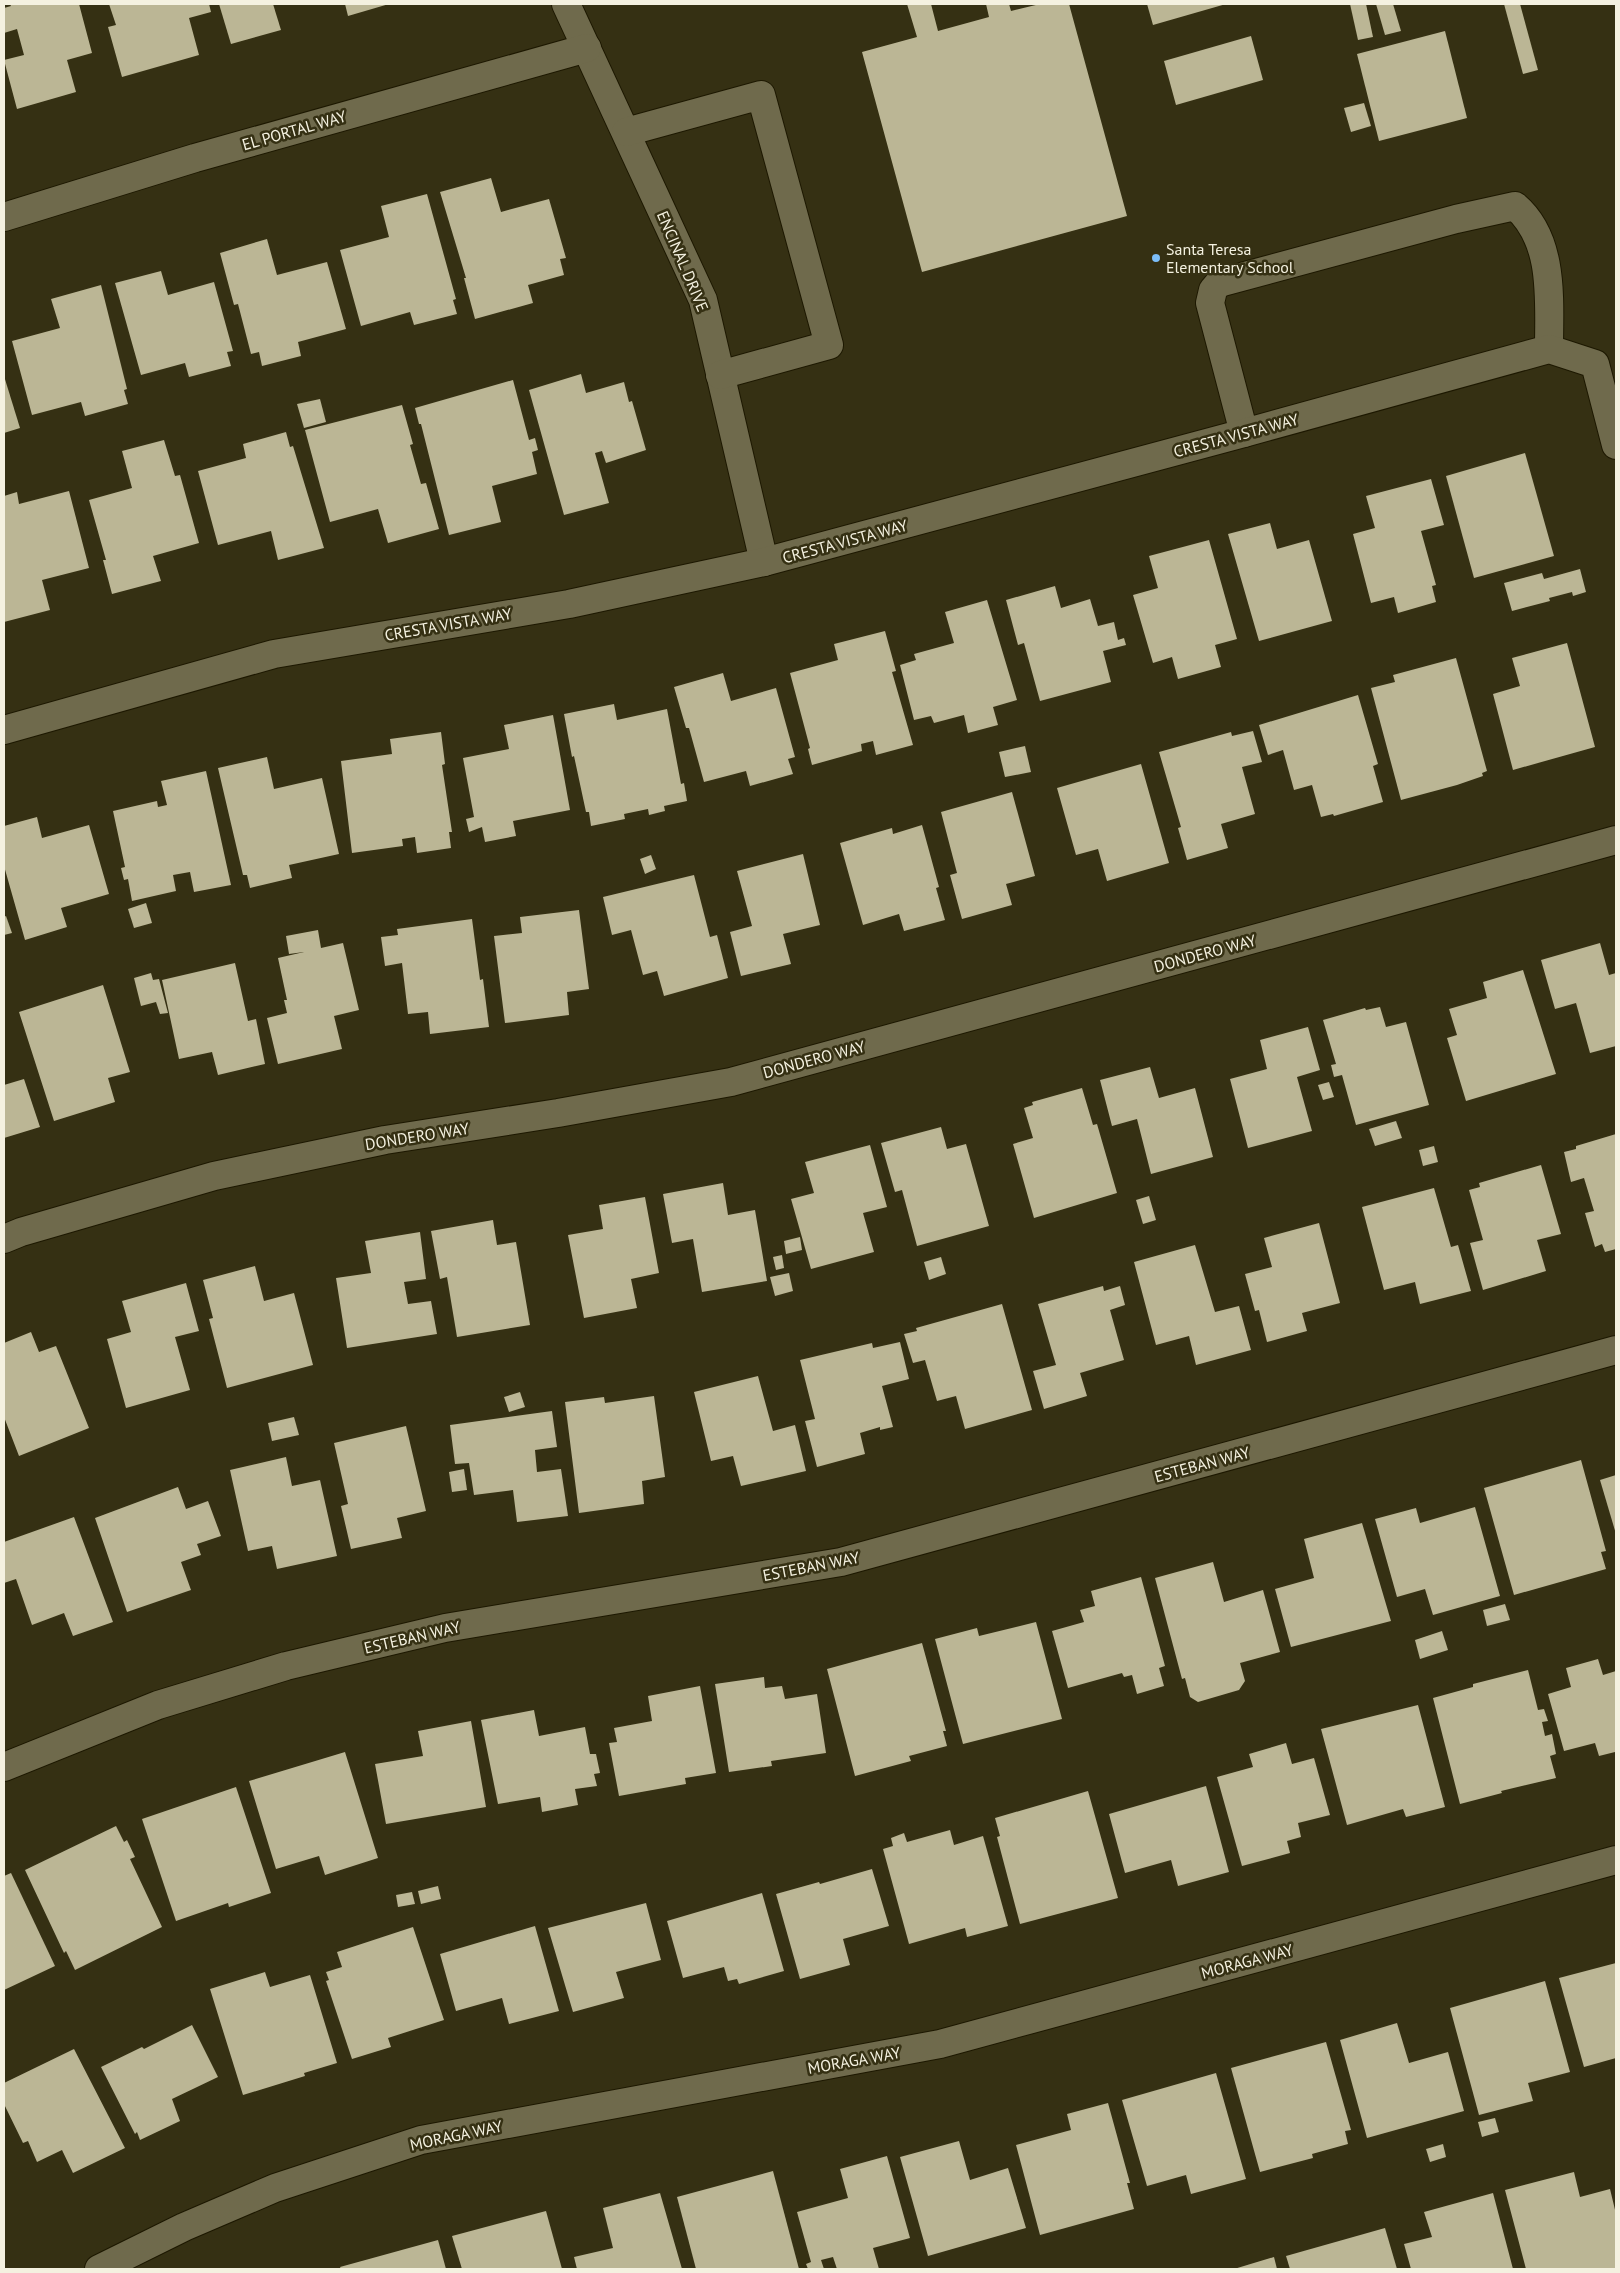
<svg xmlns="http://www.w3.org/2000/svg" width="1620" height="2273" viewBox="0 0 1620 2273" font-family="'PT Sans',sans-serif">
<style>
.building{fill:#bbb695}
.lines{fill:none;stroke-linecap:round;stroke-linejoin:round}
.minor-casing{stroke:#1d1800;stroke-width:30}
.minor{stroke:#6f6a4c;stroke-width:28}
.poi-dot{fill:#7cbef9;stroke:#353013;stroke-width:2}
.labels{text-anchor:middle;stroke-width:5;stroke-linejoin:round;paint-order:stroke}
.street-label{font-size:16px;fill:#f4f1e0;stroke:#353013}
.poi-label{font-size:16px;fill:#f4f1e0;stroke:#353013;text-anchor:start}
</style>
<rect width="100%" height="100%" fill="#353013"/>
<g class="building">
<polygon points="10,4 79,4 92,53 67,60 76,92 17,109 4,60 24,55 17,29 4,33 4,8 11,6"/>
<polygon points="109,4 209,4 211,12 189,18 199,55 122,77 108,27 116,25"/>
<polygon points="219,4 273,4 281,30 231,44"/>
<polygon points="345,4 389,4 348,16"/>
<polygon points="907,4 931,4 938,31 989,17 986,4 1009,4 1011,11 1040,4 1069,4 1127,216 922,272 862,52 917,37"/>
<polygon points="1147,4 1226,4 1153,25"/>
<polygon points="1350,4 1366,4 1373,37 1358,40"/>
<polygon points="1376,4 1393,4 1401,31 1385,35"/>
<polygon points="1504,4 1520,4 1538,70 1523,74"/>
<polygon points="1445,31 1467,118 1379,141 1357,54"/>
<polygon points="1251,36 1263,80 1176,105 1164,61"/>
<polygon points="1364,103 1371,126 1351,132 1344,108"/>
<polygon points="491,178 501,212 549,199 566,258 560,259 564,275 528,285 533,303 475,319 464,278 466,278 440,192"/>
<polygon points="427,194 456,299 453,300 457,314 414,325 410,312 361,326 340,250 389,237 381,206"/>
<polygon points="267,239 277,275 327,262 346,329 298,342 301,356 262,366 259,352 251,354 238,304 234,305 220,253"/>
<polygon points="161,271 168,295 214,282 233,351 227,352 231,366 189,377 185,363 141,375 115,283"/>
<polygon points="101,285 127,389 124,390 128,404 85,416 81,402 32,415 12,341 60,328 51,299"/>
<polygon points="581,374 586,393 624,382 629,402 632,401 646,450 606,463 602,451 595,453 609,503 564,515 529,390"/>
<polygon points="4,376 20,428 4,433"/>
<polygon points="513,380 529,440 535,438 538,450 532,452 537,474 492,486 501,522 449,535 421,424 419,424 415,408"/>
<polygon points="320,399 326,422 304,428 297,404"/>
<polygon points="402,405 413,444 410,445 421,484 426,483 439,529 388,543 378,509 330,522 305,430"/>
<polygon points="286,432 290,447 293,446 324,548 278,560 271,531 218,545 198,471 246,458 243,444"/>
<polygon points="164,440 175,476 180,475 199,543 153,556 161,581 112,594 103,560 106,560 89,500 132,488 122,451"/>
<polygon points="1525,453 1554,556 1474,578 1446,476"/>
<polygon points="1431,479 1444,525 1421,531 1436,585 1432,586 1436,602 1398,613 1394,597 1371,603 1353,534 1375,528 1366,496"/>
<polygon points="69,491 89,568 42,580 50,610 4,622 4,496 17,492 19,504"/>
<polygon points="1270,523 1277,549 1309,540 1332,621 1259,641 1228,534"/>
<polygon points="1209,540 1237,639 1215,645 1221,667 1178,679 1172,657 1153,663 1133,595 1158,588 1149,556"/>
<polygon points="1580,569 1586,592 1573,596 1572,592 1549,598 1550,601 1512,611 1504,583 1542,573 1544,579"/>
<polygon points="1055,586 1061,608 1090,599 1098,626 1114,622 1118,640 1124,638 1126,645 1103,651 1111,682 1040,701 1024,643 1018,645 1006,600"/>
<polygon points="987,600 1017,700 993,707 998,725 968,733 964,715 934,723 931,716 914,720 900,665 916,660 914,654 954,643 945,612"/>
<polygon points="885,631 896,671 892,672 913,745 876,755 873,741 861,744 862,751 812,765 808,749 810,748 790,673 838,660 834,644"/>
<polygon points="1567,643 1595,747 1513,770 1493,694 1520,686 1512,658"/>
<polygon points="1456,658 1487,771 1482,773 1483,776 1457,785 1401,800 1371,688 1395,682 1393,675"/>
<polygon points="723,673 731,701 776,688 795,757 788,759 793,774 750,786 746,771 704,782 689,728 686,728 674,687"/>
<polygon points="1358,695 1378,764 1373,766 1383,802 1334,816 1333,814 1321,817 1312,785 1294,790 1283,750 1268,755 1259,725"/>
<polygon points="614,704 617,720 667,709 681,784 684,783 687,801 664,806 665,811 649,815 648,809 624,814 625,819 591,826 589,812 586,812 574,756 572,757 564,714"/>
<polygon points="553,715 570,810 513,821 516,836 485,842 482,827 469,832 466,819 474,817 463,758 509,749 504,725"/>
<polygon points="1253,731 1262,762 1242,767 1255,814 1221,824 1228,848 1187,860 1178,828 1181,827 1159,752 1231,732 1232,736"/>
<polygon points="441,732 445,764 442,765 452,832 449,832 451,848 417,853 415,837 402,839 403,846 352,853 341,761 392,754 390,739"/>
<polygon points="1025,746 1031,772 1005,777 999,752"/>
<polygon points="267,757 274,789 322,778 339,854 289,865 292,878 250,888 247,875 243,875 218,768"/>
<polygon points="1141,764 1169,863 1107,881 1098,849 1076,855 1057,788"/>
<polygon points="206,771 231,885 194,892 190,872 173,875 176,891 132,901 128,879 124,880 121,868 125,867 113,811 157,801 158,807 167,805 161,781"/>
<polygon points="1012,792 1035,876 1006,884 1012,905 962,919 950,875 957,873 941,812"/>
<polygon points="37,817 42,838 89,825 109,894 61,908 67,927 25,940 4,866 4,826"/>
<polygon points="922,825 939,887 936,888 945,920 904,931 899,914 863,925 840,843 892,828 893,834"/>
<polygon points="803,854 820,925 783,934 791,964 741,976 730,932 752,926 737,871"/>
<polygon points="651,855 656,869 645,874 640,859"/>
<polygon points="694,875 710,937 717,935 728,978 664,996 657,971 643,975 631,930 612,935 603,897"/>
<polygon points="146,903 152,923 134,928 128,909"/>
<polygon points="579,910 589,989 567,992 569,1015 505,1023 494,936 522,933 520,917"/>
<polygon points="6,916 12,933 4,935 4,917"/>
<polygon points="472,919 480,980 483,979 489,1027 430,1034 428,1012 408,1014 402,963 385,966 381,937 398,935 397,929"/>
<polygon points="318,930 321,948 343,943 359,1010 334,1016 342,1049 278,1064 267,1018 287,1013 284,1000 287,1000 278,958 304,952 289,954 286,936"/>
<polygon points="1600,943 1609,975 1616,973 1616,1046 1590,1053 1576,1003 1555,1009 1541,960"/>
<polygon points="235,963 248,1021 256,1019 265,1064 218,1075 212,1052 179,1059 162,980"/>
<polygon points="1523,970 1556,1074 1466,1101 1447,1038 1457,1035 1449,1009 1487,998 1483,982"/>
<polygon points="151,973 153,980 159,979 168,1013 160,1014 156,1002 141,1006 134,978"/>
<polygon points="103,985 130,1072 108,1078 115,1102 54,1121 19,1012"/>
<polygon points="1380,1007 1386,1027 1406,1022 1429,1105 1356,1125 1342,1075 1334,1077 1331,1065 1336,1064 1323,1020 1365,1008 1366,1010"/>
<polygon points="1308,1027 1320,1070 1297,1077 1312,1131 1248,1148 1230,1079 1267,1069 1260,1040"/>
<polygon points="1150,1067 1159,1098 1195,1088 1213,1157 1151,1174 1137,1119 1112,1126 1100,1080"/>
<polygon points="24,1079 40,1127 4,1138 4,1085"/>
<polygon points="1329,1082 1334,1097 1323,1100 1318,1085"/>
<polygon points="1082,1088 1093,1125 1097,1124 1117,1193 1034,1218 1013,1144 1033,1138 1024,1108 1033,1105 1032,1102"/>
<polygon points="1396,1121 1402,1138 1375,1146 1369,1129"/>
<polygon points="941,1127 947,1149 966,1144 989,1226 917,1246 902,1190 895,1192 881,1143"/>
<polygon points="1616,1134 1616,1249 1605,1252 1602,1244 1595,1247 1585,1213 1594,1211 1584,1178 1571,1182 1564,1152 1576,1149 1576,1146"/>
<polygon points="870,1145 887,1207 863,1213 874,1252 811,1269 791,1199 814,1193 805,1162"/>
<polygon points="1434,1146 1438,1162 1423,1166 1419,1150"/>
<polygon points="1541,1165 1561,1234 1537,1240 1546,1271 1483,1290 1470,1243 1483,1240 1469,1190 1480,1187 1479,1183"/>
<polygon points="723,1183 728,1215 755,1210 767,1281 702,1292 693,1239 672,1243 663,1194"/>
<polygon points="1434,1188 1451,1247 1458,1245 1471,1291 1420,1304 1415,1282 1384,1290 1362,1207"/>
<polygon points="1149,1196 1156,1220 1143,1224 1136,1200"/>
<polygon points="645,1197 659,1273 631,1279 637,1308 584,1318 568,1235 603,1229 599,1205"/>
<polygon points="493,1220 497,1245 516,1242 530,1325 457,1337 447,1277 440,1279 431,1231"/>
<polygon points="1319,1223 1340,1303 1302,1313 1307,1331 1267,1342 1259,1310 1255,1311 1245,1274 1272,1267 1264,1238"/>
<polygon points="420,1232 426,1279 404,1282 408,1304 431,1301 437,1334 347,1348 336,1278 371,1273 365,1241"/>
<polygon points="800,1237 802,1250 786,1254 784,1241"/>
<polygon points="1195,1245 1215,1312 1239,1306 1251,1350 1196,1365 1189,1336 1156,1345 1134,1262"/>
<polygon points="782,1255 784,1268 776,1270 773,1257"/>
<polygon points="941,1257 946,1274 929,1280 924,1262"/>
<polygon points="255,1266 264,1301 294,1293 313,1365 227,1388 209,1319 213,1318 203,1280"/>
<polygon points="789,1273 793,1291 775,1296 770,1277"/>
<polygon points="186,1283 199,1331 175,1337 190,1390 126,1408 107,1339 131,1332 122,1301"/>
<polygon points="1103,1286 1104,1291 1120,1286 1125,1305 1110,1310 1124,1360 1080,1373 1087,1396 1044,1409 1033,1371 1056,1365 1038,1304"/>
<polygon points="1002,1304 1032,1410 965,1429 956,1396 937,1401 925,1360 913,1363 904,1334 917,1331 916,1328"/>
<polygon points="31,1332 39,1352 56,1346 89,1428 19,1456 4,1417 4,1343"/>
<polygon points="900,1342 909,1379 882,1386 893,1427 880,1430 880,1427 860,1433 865,1454 817,1467 805,1421 815,1419 800,1360 872,1343 873,1348"/>
<polygon points="758,1376 773,1431 795,1425 806,1471 741,1486 733,1456 711,1461 694,1392"/>
<polygon points="520,1392 525,1407 509,1412 504,1397"/>
<polygon points="654,1396 665,1477 642,1481 644,1504 579,1513 565,1402 604,1397 605,1403"/>
<polygon points="552,1411 557,1447 535,1450 537,1472 561,1469 568,1516 517,1522 513,1490 474,1495 469,1463 455,1464 450,1425"/>
<polygon points="294,1417 299,1435 272,1441 268,1423"/>
<polygon points="406,1426 426,1511 397,1518 402,1538 351,1549 341,1506 348,1504 334,1443"/>
<polygon points="286,1457 292,1486 320,1480 337,1556 277,1569 272,1546 248,1551 230,1470"/>
<polygon points="1581,1460 1606,1551 1601,1552 1606,1569 1514,1595 1484,1488"/>
<polygon points="464,1469 467,1490 452,1492 449,1472"/>
<polygon points="1616,1475 1616,1534 1600,1480"/>
<polygon points="178,1487 186,1509 208,1501 221,1536 197,1544 201,1555 181,1562 191,1590 127,1612 95,1518"/>
<polygon points="1475,1507 1500,1596 1433,1615 1425,1589 1397,1597 1375,1519 1416,1508 1420,1523"/>
<polygon points="74,1517 113,1622 73,1636 64,1613 32,1625 16,1579 4,1583 4,1542"/>
<polygon points="1362,1523 1391,1621 1291,1647 1275,1589 1314,1578 1304,1539"/>
<polygon points="1213,1562 1224,1602 1263,1590 1280,1652 1240,1663 1245,1681 1239,1690 1198,1702 1190,1697 1185,1678 1182,1679 1155,1578"/>
<polygon points="1141,1577 1165,1666 1159,1668 1164,1686 1137,1694 1132,1675 1124,1677 1122,1673 1068,1688 1052,1631 1084,1622 1080,1610 1095,1606 1091,1591"/>
<polygon points="1505,1604 1510,1620 1487,1626 1483,1610"/>
<polygon points="1036,1622 1062,1719 963,1744 935,1639 977,1628 979,1636"/>
<polygon points="1442,1631 1448,1650 1420,1659 1415,1640"/>
<polygon points="922,1643 946,1731 943,1731 947,1746 909,1756 911,1761 855,1776 827,1669"/>
<polygon points="1598,1659 1603,1675 1616,1671 1616,1755 1615,1752 1599,1756 1595,1743 1564,1751 1548,1694 1571,1687 1566,1668"/>
<polygon points="1528,1670 1538,1710 1544,1709 1548,1721 1542,1722 1545,1736 1552,1734 1556,1754 1550,1756 1556,1778 1501,1791 1502,1793 1460,1804 1433,1698 1473,1687 1473,1684"/>
<polygon points="764,1677 765,1688 782,1686 785,1699 817,1694 826,1753 771,1761 772,1766 729,1772 715,1684"/>
<polygon points="700,1686 716,1773 685,1778 686,1784 619,1796 609,1743 617,1742 614,1728 652,1721 648,1696"/>
<polygon points="1418,1705 1445,1807 1406,1817 1403,1809 1347,1825 1321,1729"/>
<polygon points="534,1710 539,1736 585,1727 590,1754 596,1754 600,1773 594,1774 597,1786 575,1789 578,1805 542,1812 540,1797 498,1804 481,1720"/>
<polygon points="471,1721 486,1807 386,1824 375,1764 423,1756 418,1731"/>
<polygon points="1286,1743 1292,1764 1314,1758 1330,1815 1298,1823 1301,1837 1287,1841 1290,1853 1242,1866 1217,1777 1253,1767 1249,1754"/>
<polygon points="345,1752 378,1858 325,1875 319,1856 276,1869 249,1781"/>
<polygon points="1206,1786 1229,1872 1178,1886 1171,1860 1125,1873 1109,1814"/>
<polygon points="236,1787 271,1893 229,1907 228,1903 176,1921 142,1819"/>
<polygon points="1088,1791 1118,1898 1020,1924 997,1837 1000,1836 995,1818"/>
<polygon points="116,1826 124,1842 127,1840 135,1857 130,1859 162,1927 75,1970 66,1951 64,1953 25,1870"/>
<polygon points="950,1830 954,1845 983,1836 1008,1926 967,1937 965,1928 909,1944 883,1849 893,1846 891,1838 904,1833 907,1842"/>
<polygon points="872,1869 889,1926 843,1939 850,1965 800,1979 776,1894 819,1882 820,1884"/>
<polygon points="11,1873 55,1966 4,1990 4,1876"/>
<polygon points="438,1886 441,1899 421,1904 418,1891"/>
<polygon points="412,1892 415,1904 398,1907 396,1895"/>
<polygon points="762,1893 784,1971 739,1984 737,1979 728,1981 724,1967 683,1978 667,1921"/>
<polygon points="646,1903 661,1960 616,1972 624,1998 573,2012 548,1928"/>
<polygon points="535,1926 559,2011 509,2024 502,1998 456,2011 440,1954"/>
<polygon points="413,1927 444,2020 388,2038 391,2047 352,2059 326,1981 329,1980 326,1972 342,1967 337,1952"/>
<polygon points="1616,1963 1616,2058 1584,2067 1559,1978"/>
<polygon points="265,1972 270,1987 310,1975 337,2063 304,2073 305,2076 243,2095 210,1989"/>
<polygon points="1545,1981 1570,2072 1528,2083 1533,2101 1479,2115 1450,2008"/>
<polygon points="1397,2023 1409,2063 1448,2052 1464,2111 1367,2138 1340,2040"/>
<polygon points="192,2025 218,2077 172,2099 180,2121 140,2140 137,2132 135,2134 101,2067 142,2047 144,2049"/>
<polygon points="1326,2042 1351,2130 1345,2131 1348,2144 1312,2154 1313,2158 1260,2172 1231,2068"/>
<polygon points="74,2049 125,2148 73,2173 62,2150 37,2162 28,2141 23,2143 4,2104 4,2083"/>
<polygon points="1216,2073 1246,2179 1191,2194 1186,2175 1147,2186 1122,2100"/>
<polygon points="1108,2103 1130,2183 1127,2183 1134,2209 1040,2235 1016,2145 1071,2130 1067,2114"/>
<polygon points="1495,2118 1499,2132 1482,2137 1478,2122"/>
<polygon points="959,2141 970,2180 1008,2168 1026,2228 928,2256 900,2157"/>
<polygon points="1443,2144 1446,2157 1430,2162 1426,2149"/>
<polygon points="887,2156 910,2238 873,2248 879,2269 837,2269 833,2257 821,2260 824,2269 808,2269 806,2264 811,2262 797,2212 848,2198 840,2169"/>
<polygon points="773,2171 799,2269 696,2269 677,2197"/>
<polygon points="1574,2172 1580,2197 1610,2189 1616,2214 1616,2269 1526,2269 1505,2190"/>
<polygon points="660,2193 682,2269 577,2269 574,2257 613,2248 603,2208"/>
<polygon points="1493,2193 1513,2269 1411,2269 1404,2244 1432,2237 1424,2212"/>
<polygon points="546,2211 562,2269 462,2269 452,2236"/>
<polygon points="1385,2228 1397,2269 1290,2269 1286,2256"/>
<polygon points="438,2240 446,2269 341,2269 340,2267"/>
<polygon points="1274,2257 1277,2269 1234,2269"/>
</g>
<g class="lines">
<defs>
<g id="minor">
<polyline points="566,4 703,300 764,562"/>
<polyline points="626,132 761,95 829,345 720,375"/>
<polyline points="4,217 195,158 587,48"/>
<path d="M 1244,433 L 1210,303 L 1213,290 L 1219,283 L 1456,219 L 1515,206 C 1555,240 1549,301 1549,349"/>
<polyline points="4,730 274,654 569,604 764,562 1244,433 1549,349 1595,364 1616,445"/>
<polyline points="4,1239 21,1232 214,1176 385,1140 558,1113 731,1082 1616,840"/>
<polyline points="4,1767 158,1705 286,1666 445,1628 841,1562 1616,1350"/>
<polyline points="99,2269 184,2227 275,2188 421,2140 940,2044 1616,1860"/>
</g>
</defs>
<use href="#minor" class="minor-casing"/>
<use href="#minor" class="minor"/>
</g>
<circle class="poi-dot" cx="1156" cy="258" r="5"/>
<g class="labels">
<g class="street-label">
<text transform="translate(294 130) rotate(-16)" y="6">EL PORTAL WAY</text>
<text transform="translate(683 261) rotate(67)" y="6">ENCINAL DRIVE</text>
<text transform="translate(1236 435) rotate(-15)" y="6">CRESTA VISTA WAY</text>
<text transform="translate(845 541) rotate(-15)" y="6">CRESTA VISTA WAY</text>
<text transform="translate(448 624) rotate(-10)" y="6">CRESTA VISTA WAY</text>
<text transform="translate(1205 953) rotate(-15)" y="6">DONDERO WAY</text>
<text transform="translate(814 1059) rotate(-15)" y="6">DONDERO WAY</text>
<text transform="translate(417 1136) rotate(-9)" y="6">DONDERO WAY</text>
<text transform="translate(1202 1464) rotate(-15)" y="6">ESTEBAN WAY</text>
<text transform="translate(811 1566) rotate(-11)" y="6">ESTEBAN WAY</text>
<text transform="translate(412 1637) rotate(-13)" y="6">ESTEBAN WAY</text>
<text transform="translate(1247 1961) rotate(-15)" y="6">MORAGA WAY</text>
<text transform="translate(854 2060) rotate(-10)" y="6">MORAGA WAY</text>
<text transform="translate(456 2135) rotate(-12)" y="6">MORAGA WAY</text>
</g>
<g class="poi-label">
<text x="1166" y="255">Santa Teresa<tspan x="1166" dy="18">Elementary School</tspan></text>
</g>
</g>
<rect width="1620" height="2273" fill="none" stroke="#f4f1e0" stroke-width="10"/>
</svg>
